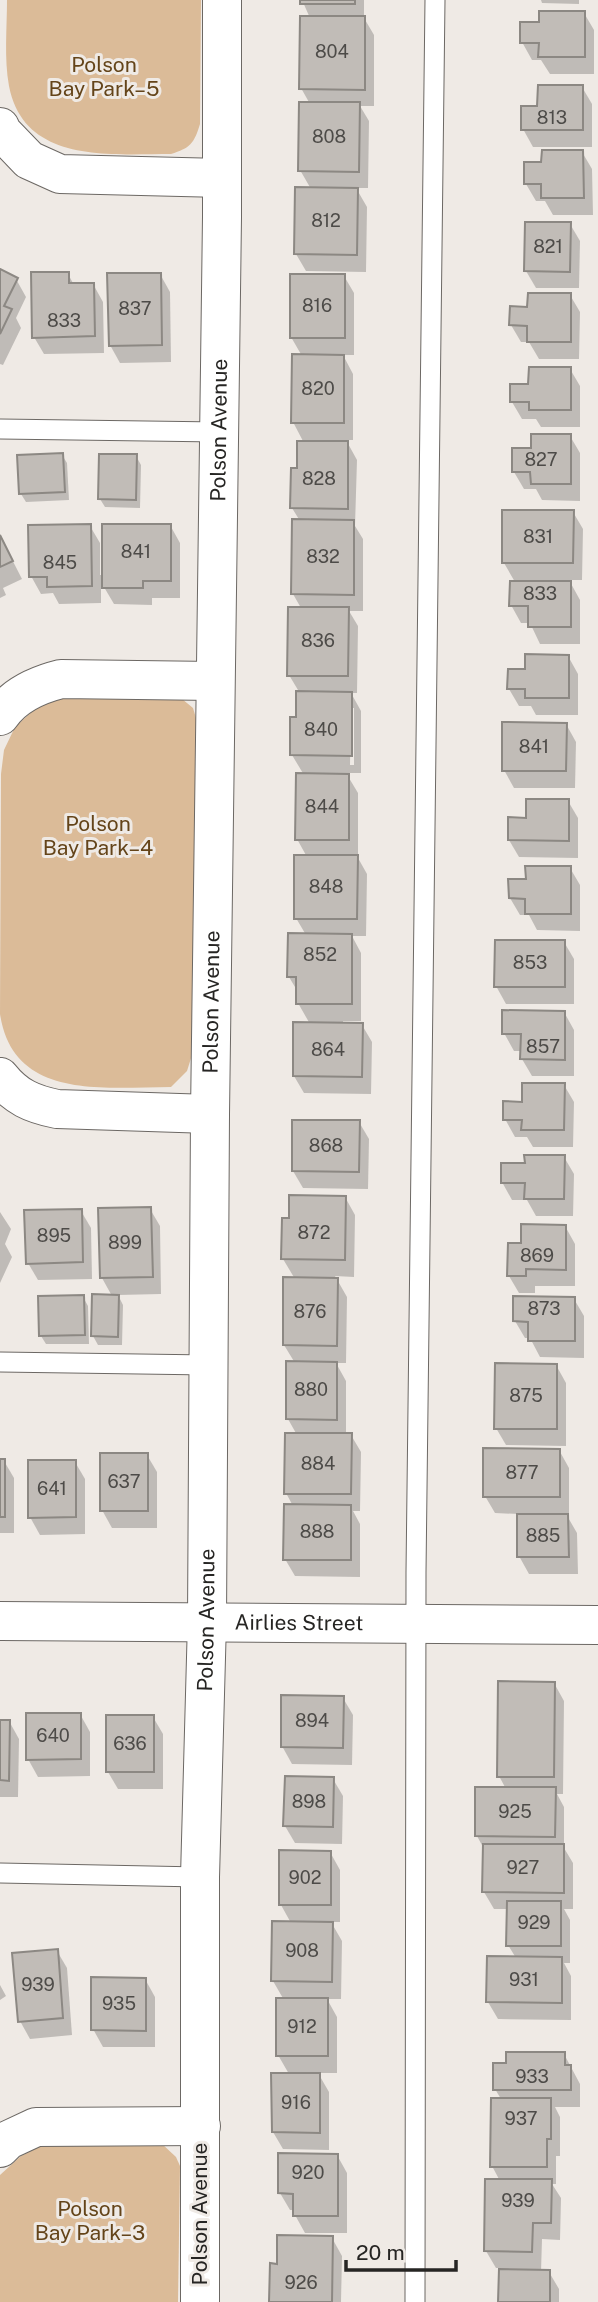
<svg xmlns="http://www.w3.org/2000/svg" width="598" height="2302" viewBox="0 0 598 2302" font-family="'Public Sans',sans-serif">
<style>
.green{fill:#dbbb98}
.shadow{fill:#0003;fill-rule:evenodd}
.building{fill:#c1bcb7;stroke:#8c8883;stroke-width:2}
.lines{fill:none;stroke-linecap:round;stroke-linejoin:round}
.service-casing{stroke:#6c6864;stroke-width:21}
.minor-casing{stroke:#6c6864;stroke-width:40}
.tertiary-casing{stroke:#6c6864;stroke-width:40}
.service{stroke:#fff;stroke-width:19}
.minor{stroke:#fff;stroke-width:38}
.tertiary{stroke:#fff;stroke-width:38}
.labels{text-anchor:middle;stroke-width:6;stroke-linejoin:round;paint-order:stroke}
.number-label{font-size:18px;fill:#4d4b48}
.park-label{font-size:21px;fill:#644419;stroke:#efeae5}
.street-label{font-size:21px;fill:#262523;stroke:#efeae5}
</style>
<rect width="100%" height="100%" fill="#efeae5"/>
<g class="green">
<path d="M 7,0 L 201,0 L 200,124 C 194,144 190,148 171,154 C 111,154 24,164 9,86 C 4,58 7,28 7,0 Z"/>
<path d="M 176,694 L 193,708 L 196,718 L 192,1055 L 187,1071 L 171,1087 C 105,1087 13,1101 0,1014 L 1,774 L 4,750 L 15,727 L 37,707 L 59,696 Z"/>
<polygon points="161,2143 176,2157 180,2166 178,2302 0,2302 0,2175 21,2156 44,2144"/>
</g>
<g class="shadow">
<polygon points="302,0 364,0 364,18 374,35 374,106 360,106 369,121 368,188 356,188 367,207 366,272 306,271 296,254 311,189 300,170 310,104 301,88 310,18"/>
<polygon points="541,0 579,0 579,4 542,3"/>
<polygon points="584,13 594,30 594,74 550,74 541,60 532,60 522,42 541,24"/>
<polygon points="582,87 592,104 592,147 533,147 523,129 539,108"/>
<polygon points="582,152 592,169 593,215 553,215 545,201 536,201 526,184 543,164"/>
<polygon points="570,224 580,241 579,288 536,288 526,271"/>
<polygon points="0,271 16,279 26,297 16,318 21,328 3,365 0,364"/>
<polygon points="68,274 74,285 93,284 103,302 104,353 44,354 34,337"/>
<polygon points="160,274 170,292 171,362 120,363 110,345"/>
<path d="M 344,276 L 354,293 L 354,355 L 343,355 L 353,374 L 353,440 L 346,440 L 357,460 L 355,526 L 363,539 L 363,611 L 349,611 L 358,626 L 357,693 L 351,693 L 361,711 L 361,773 L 346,773 L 358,793 L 358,858 L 367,874 L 366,936 L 352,936 L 361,953 L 361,1021 L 343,1021 L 343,1024 L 362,1025 L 372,1042 L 371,1094 L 304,1093 L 294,1076 L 310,1024 L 298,1003 L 298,992 L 289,977 L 306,935 L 296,918 L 307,857 L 297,839 L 304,775 L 292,755 L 298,719 L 298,690 L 289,675 L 301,608 L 293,594 L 300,521 L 292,508 L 304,443 L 293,422 L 302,356 L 291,337 ZM 351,708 L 354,708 L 354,765 L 350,765 Z"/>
<polygon points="570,295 580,312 579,359 539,359 529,342 521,342 511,325"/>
<polygon points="570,369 580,386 580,427 541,427 536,419 522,419 512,402 530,386"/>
<polygon points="570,436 580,453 580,501 542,500 536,489 524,489 514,472 533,450"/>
<polygon points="62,455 67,463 69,500 26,502 21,494"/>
<polygon points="136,456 141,465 140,508 105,507 100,499"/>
<polygon points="573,512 583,529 582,580 569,580 580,600 580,644 540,644 530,623 521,623 511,605 515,582 504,563"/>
<polygon points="170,525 180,543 180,598 152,598 152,605 114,604 101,582 101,603 59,604 53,593 41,594 31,576 90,526 100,543 100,575 104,575"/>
<polygon points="0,536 22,579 3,588 6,595 0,598"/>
<polygon points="568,656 578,674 578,715 536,715 531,706 519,706 509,689 527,671"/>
<polygon points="566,724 576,742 575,788 514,788 504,770"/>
<polygon points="568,801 578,818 578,858 519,857 509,840"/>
<polygon points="570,868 580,885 580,931 537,930 529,915 520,915 510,898 527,880"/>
<polygon points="564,942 574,959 574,1004 506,1004 496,986"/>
<polygon points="564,1012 574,1030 574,1076 532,1076 522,1059 522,1051 514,1051 504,1033"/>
<polygon points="564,1085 574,1102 573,1147 533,1147 527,1137 515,1137 505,1119 523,1103"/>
<polygon points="359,1122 369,1139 368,1189 303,1188 293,1171"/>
<polygon points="564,1157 574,1174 573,1216 536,1216 527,1200 512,1200 502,1182 526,1165"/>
<polygon points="345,1197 355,1215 354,1277 335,1276 347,1297 346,1363 336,1363 346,1381 346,1435 351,1435 361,1452 360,1511 353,1511 360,1524 360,1577 295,1576 285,1559 293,1506 286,1493 297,1435 288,1419 295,1363 284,1345 295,1279 283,1259 291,1220"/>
<polygon points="150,1209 160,1226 161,1294 118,1295 123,1305 122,1345 98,1345 93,1336 112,1296 102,1278"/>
<polygon points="81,1211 91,1228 92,1279 38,1280 28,1263"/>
<polygon points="0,1212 11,1229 5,1244 12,1257 0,1283"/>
<polygon points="565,1226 575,1244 575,1286 535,1286 535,1293 519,1293 509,1276 523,1245"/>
<polygon points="83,1297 88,1306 89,1344 46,1344 41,1336"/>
<polygon points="574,1299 584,1316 584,1358 540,1357 530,1338 525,1338 515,1321"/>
<polygon points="556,1365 566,1383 566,1446 506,1445 496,1428"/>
<polygon points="559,1450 569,1468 569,1514 566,1514 577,1533 578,1574 529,1574 519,1556 519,1514 495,1513 485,1496"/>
<polygon points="147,1455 157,1472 157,1528 112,1528 102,1510"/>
<polygon points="0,1461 4,1461 14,1478 14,1533 0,1533"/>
<polygon points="75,1462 85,1479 85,1534 40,1535 30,1517"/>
<polygon points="554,1683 564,1701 563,1794 557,1794 564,1807 564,1848 573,1863 573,1909 564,1909 570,1920 570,1963 564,1963 571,1976 571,2020 498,2019 488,2002 516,1958 508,1945 508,1909 494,1909 484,1892 484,1849 477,1836 506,1789 499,1776"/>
<polygon points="343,1698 353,1715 352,1765 292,1764 282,1746"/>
<polygon points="80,1714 90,1732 90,1776 38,1777 28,1759"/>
<polygon points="153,1717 163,1734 163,1789 118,1789 108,1772"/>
<polygon points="0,1721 9,1721 19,1739 18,1797 0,1797"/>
<polygon points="333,1779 343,1796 342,1844 295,1843 285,1826"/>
<polygon points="330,1852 340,1870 340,1922 331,1922 342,1941 341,1999 327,1999 337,2017 337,2073 318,2073 329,2092 329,2150 283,2149 273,2132 289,2074 278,2055 284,2000 273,1981 291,1923 281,1905"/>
<polygon points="57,1951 67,1968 72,2035 30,2039 20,2021"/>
<polygon points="145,1979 155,1997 155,2047 103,2047 93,2029"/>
<polygon points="0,1985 6,1996 0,2000"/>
<polygon points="564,2054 580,2084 580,2107 555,2107 560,2117 560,2156 556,2156 556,2184 552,2184 561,2198 560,2240 542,2239 541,2272 549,2272 559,2289 559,2302 500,2302 500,2268 496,2268 486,2251 500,2181 492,2166 501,2099 495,2089 508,2065"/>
<polygon points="337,2155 347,2173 347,2233 305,2233 295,2215 295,2210 290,2210 280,2193"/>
<polygon points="332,2238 342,2256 341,2302 271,2302"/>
</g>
<g class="building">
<rect x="300" y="0" width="55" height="4"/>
<polygon points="539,11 585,11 585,57 538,57 539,43 520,43 520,22 539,22"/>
<polygon points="300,16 365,16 365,90 299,89"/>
<polygon points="538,85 583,85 583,130 521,130 521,106 537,106"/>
<polygon points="299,102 360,102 359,172 298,171"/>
<polygon points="542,150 583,150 584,198 541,198 541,184 524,184 524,162 541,162"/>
<polygon points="295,187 358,188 357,255 294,254"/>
<polygon points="525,222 571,222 570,272 524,271"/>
<polygon points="0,269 18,278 4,306 12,309 0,334"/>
<polygon points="31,272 69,272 69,283 94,283 95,336 32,338"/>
<polygon points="107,273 161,273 162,345 109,346"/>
<rect x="290" y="274" width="55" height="64"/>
<polygon points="528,293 571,293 571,342 527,342 527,326 509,325 510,306 527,307"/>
<polygon points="292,354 344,355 344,423 291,423"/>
<polygon points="529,367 571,367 571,410 529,410 529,402 510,402 510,384 528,384"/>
<polygon points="531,434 571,434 571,484 531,484 530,472 512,472 512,448 531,448"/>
<polygon points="297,441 348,441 348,509 290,508 291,468 297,468"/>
<polygon points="63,453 65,492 19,494 17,455"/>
<polygon points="99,454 137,454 136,500 98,499"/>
<polygon points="502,510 574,510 573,563 502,563"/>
<polygon points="292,519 354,520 354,595 291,594"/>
<polygon points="91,524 92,586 47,587 47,577 29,577 28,525"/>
<polygon points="102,524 171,524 171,581 143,581 143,588 102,588"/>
<polygon points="0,535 13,561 0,567"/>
<polygon points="510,581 571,581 571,627 528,627 528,606 509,606"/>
<polygon points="288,607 349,607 348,676 287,676"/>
<polygon points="525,654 569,655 569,698 525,698 525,689 507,689 508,669 525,669"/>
<polygon points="296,691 352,692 352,756 290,755 290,717 296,717"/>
<polygon points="502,722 567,723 566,771 502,771"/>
<polygon points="296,773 349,774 349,840 295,840"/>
<polygon points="526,799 569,799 569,841 508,840 508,817 526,818"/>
<polygon points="294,855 358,855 357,919 294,919"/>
<polygon points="525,866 571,866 571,914 525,914 525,899 509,898 508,879 526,879"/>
<polygon points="288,933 352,934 352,1004 296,1004 296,977 287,977"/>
<polygon points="495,940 565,940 565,987 494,987"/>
<polygon points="502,1010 565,1011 565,1060 520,1059 521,1034 502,1034"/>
<polygon points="293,1022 363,1023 362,1077 293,1076"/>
<polygon points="522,1083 565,1083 564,1130 521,1130 522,1120 503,1120 503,1101 522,1102"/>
<polygon points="292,1120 360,1120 359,1172 292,1171"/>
<polygon points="524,1155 565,1155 564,1199 524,1199 525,1183 501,1183 501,1163 525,1163"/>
<polygon points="289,1195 346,1196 345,1260 281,1259 282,1218 289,1218"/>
<polygon points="151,1207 153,1277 100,1278 98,1208"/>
<polygon points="82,1209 83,1262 26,1264 24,1210"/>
<polygon points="521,1224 566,1225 566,1270 526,1269 526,1276 507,1276 508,1243 521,1243"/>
<polygon points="283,1277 338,1278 337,1346 283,1345"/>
<polygon points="92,1294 119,1295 118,1337 91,1336"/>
<polygon points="84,1295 85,1335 39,1336 38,1296"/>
<polygon points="513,1296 575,1297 575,1341 528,1341 528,1322 513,1321"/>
<polygon points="286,1361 337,1362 337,1420 286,1419"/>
<polygon points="495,1363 557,1364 557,1429 494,1429"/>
<polygon points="285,1433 352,1433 351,1494 284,1494"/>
<polygon points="483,1448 560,1449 560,1497 483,1497"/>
<rect x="100" y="1453" width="48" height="58"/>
<rect x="0" y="1459" width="5" height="58"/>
<polygon points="28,1460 76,1460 76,1517 28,1518"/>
<polygon points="284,1504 351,1505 351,1560 283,1560"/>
<polygon points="517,1514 568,1514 569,1557 517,1557"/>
<polygon points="498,1681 555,1682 554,1777 497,1777"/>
<polygon points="281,1695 344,1696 343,1748 281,1747"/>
<polygon points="26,1713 81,1713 81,1759 26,1760"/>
<rect x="106" y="1715" width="48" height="57"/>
<polygon points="0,1720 10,1720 9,1781 0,1780"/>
<polygon points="285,1776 334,1777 333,1827 283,1826"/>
<polygon points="475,1787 556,1787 555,1837 475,1836"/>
<polygon points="483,1844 564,1844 564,1893 482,1892"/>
<polygon points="279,1850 331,1851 331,1905 279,1905"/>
<polygon points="507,1901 561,1901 561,1946 506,1946"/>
<polygon points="272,1921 333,1922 332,1982 271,1981"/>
<polygon points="58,1949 63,2018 18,2022 12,1953"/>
<polygon points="487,1956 562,1957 562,2003 486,2002"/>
<polygon points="91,1977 146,1978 146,2031 91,2030"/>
<rect x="276" y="1998" width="52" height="58"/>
<polygon points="506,2052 565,2052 565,2065 571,2065 571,2090 493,2090 493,2063 506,2063"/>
<polygon points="271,2073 320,2073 320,2133 272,2132"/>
<polygon points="491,2098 551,2098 551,2139 547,2139 547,2167 490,2167"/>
<polygon points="278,2153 338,2154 338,2216 293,2216 293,2194 278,2193"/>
<polygon points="485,2179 552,2179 551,2223 533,2223 532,2252 484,2251"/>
<polygon points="277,2235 333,2236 332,2302 269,2302 270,2263 277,2264"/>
<polygon points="499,2269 550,2270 550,2302 498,2302"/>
</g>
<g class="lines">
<defs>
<g id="service">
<polyline points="0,429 219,432"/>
<polyline points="0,1362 209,1365"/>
<polyline points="0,1873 200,1877"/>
<polyline points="415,2302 416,1572 435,0"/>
</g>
<g id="minor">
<polyline points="0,127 2,132 29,160 60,174 222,178"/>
<path d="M 0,716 C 14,695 37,685 61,679 L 214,681"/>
<path d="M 0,1077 C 16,1097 32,1104 57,1109 L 210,1114"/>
<polyline points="0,2148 8,2140 36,2127 201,2126"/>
<path id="s1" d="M 200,2302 L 200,1877 L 207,1621 L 210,1114 L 222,217 L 222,0"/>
</g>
<g id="tertiary">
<path id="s2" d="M 0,1621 L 598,1625"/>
</g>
</defs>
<use href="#service" class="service-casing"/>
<use href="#minor" class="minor-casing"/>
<use href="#tertiary" class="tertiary-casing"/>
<use href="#service" class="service"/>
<use href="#minor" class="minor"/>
<use href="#tertiary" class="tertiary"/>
</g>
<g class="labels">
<g class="number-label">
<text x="332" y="58">804</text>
<text x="552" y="124">813</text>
<text x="329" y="143">808</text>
<text x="326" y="227">812</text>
<text x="548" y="253">821</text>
<text x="317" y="312">816</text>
<text x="135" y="315">837</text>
<text x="64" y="327">833</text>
<text x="318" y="395">820</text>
<text x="541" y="466">827</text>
<text x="319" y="485">828</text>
<text x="538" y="543">831</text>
<text x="136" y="558">841</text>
<text x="323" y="563">832</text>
<text x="60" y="569">845</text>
<text x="540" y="600">833</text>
<text x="318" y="647">836</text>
<text x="321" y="736">840</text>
<text x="534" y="753">841</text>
<text x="322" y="813">844</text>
<text x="326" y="893">848</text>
<text x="320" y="961">852</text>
<text x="530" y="969">853</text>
<text x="543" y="1053">857</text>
<text x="328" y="1056">864</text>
<text x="326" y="1152">868</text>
<text x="314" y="1239">872</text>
<text x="54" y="1242">895</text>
<text x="125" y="1249">899</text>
<text x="537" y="1262">869</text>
<text x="544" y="1315">873</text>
<text x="310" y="1318">876</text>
<text x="311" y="1396">880</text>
<text x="526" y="1402">875</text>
<text x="318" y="1470">884</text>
<text x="522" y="1479">877</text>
<text x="124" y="1488">637</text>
<text x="52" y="1495">641</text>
<text x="317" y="1538">888</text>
<text x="543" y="1542">885</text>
<text x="312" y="1727">894</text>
<text x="53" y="1742">640</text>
<text x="130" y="1750">636</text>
<text x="309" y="1808">898</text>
<text x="515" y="1818">925</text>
<text x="523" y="1874">927</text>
<text x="305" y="1884">902</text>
<text x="534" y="1929">929</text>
<text x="302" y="1957">908</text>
<text x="524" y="1986">931</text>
<text x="38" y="1991">939</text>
<text x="119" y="2010">935</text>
<text x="302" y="2033">912</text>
<text x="532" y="2083">933</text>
<text x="296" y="2109">916</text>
<text x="521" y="2125">937</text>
<text x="308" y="2179">920</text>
<text x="518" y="2207">939</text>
<text x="301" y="2289">926</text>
</g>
<g class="park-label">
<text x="104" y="72">Polson<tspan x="104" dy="24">Bay Park–5</tspan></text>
<text x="98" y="831">Polson<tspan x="98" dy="24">Bay Park–4</tspan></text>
<text x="90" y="2216">Polson<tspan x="90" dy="24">Bay Park–3</tspan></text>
</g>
<g class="street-label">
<text dy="7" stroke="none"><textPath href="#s1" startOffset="1872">Polson Avenue</textPath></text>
<text dy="7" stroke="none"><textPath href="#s1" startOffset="1300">Polson Avenue</textPath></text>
<text dy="7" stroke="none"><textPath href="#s1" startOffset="682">Polson Avenue</textPath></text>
<text dy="7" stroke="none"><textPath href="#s2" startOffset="299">Airlies Street</textPath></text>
<text transform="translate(200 2214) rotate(-90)" y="7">Polson Avenue</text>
</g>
</g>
<path d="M346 2260v10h110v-10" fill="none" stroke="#262523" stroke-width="3.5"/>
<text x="356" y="2260" font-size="21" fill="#262523" stroke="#efeae5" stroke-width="5" paint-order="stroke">20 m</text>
</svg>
